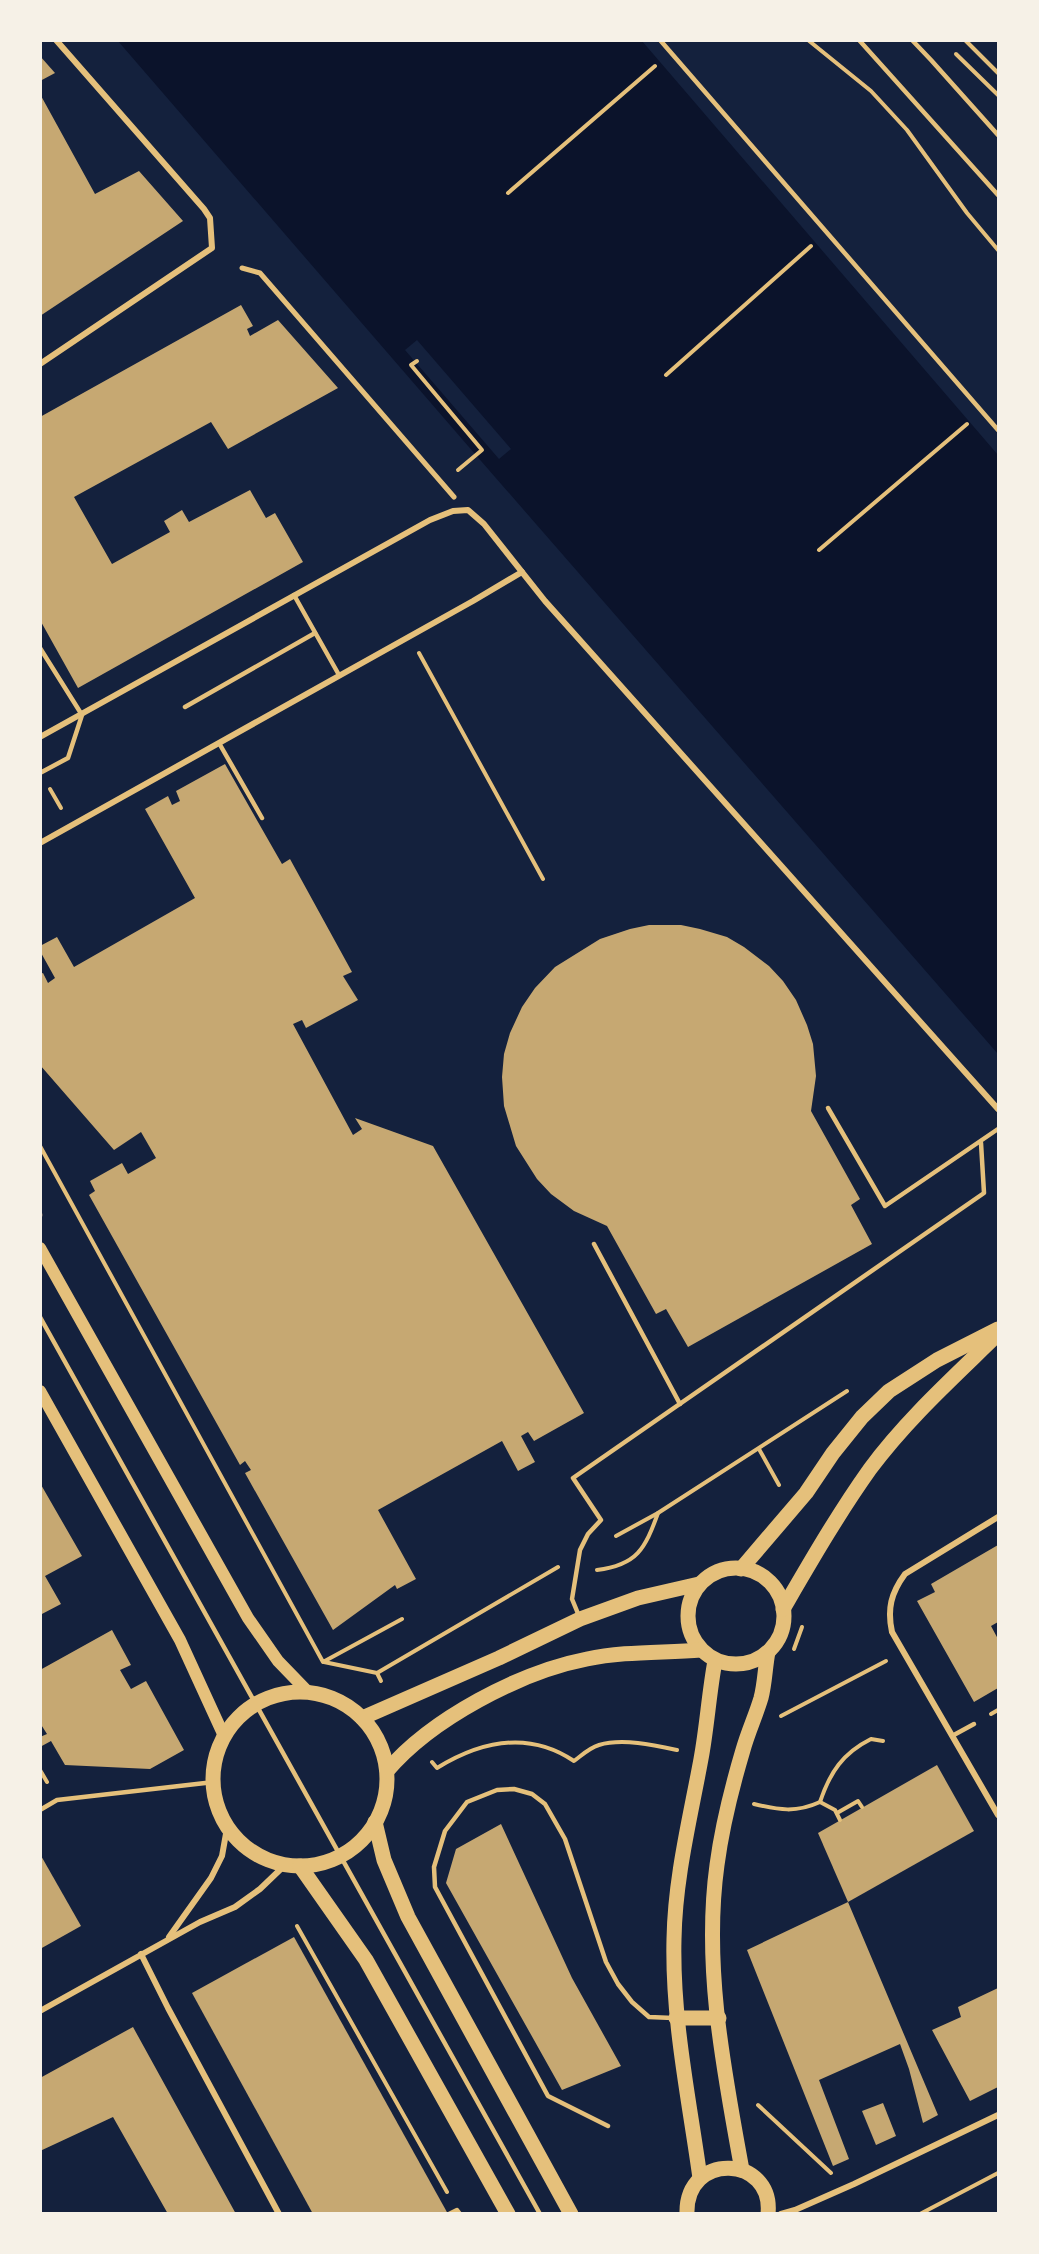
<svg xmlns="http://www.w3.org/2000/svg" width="1039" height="2254" viewBox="0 0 1039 2254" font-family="'IBM Plex Serif',serif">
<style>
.water{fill:#0b132b}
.pier{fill:#14213d}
.building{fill:#c6a872}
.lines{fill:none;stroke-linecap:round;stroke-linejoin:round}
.path{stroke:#e5c07b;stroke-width:4}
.service{stroke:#e5c07b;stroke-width:4.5}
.pedestrian{stroke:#e5c07b;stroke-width:5}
.minor{stroke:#e5c07b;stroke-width:6}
.secondary{stroke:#e5c07b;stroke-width:12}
.primary{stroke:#e5c07b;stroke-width:15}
</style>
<rect width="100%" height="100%" fill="#14213d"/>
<polygon class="water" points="118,41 642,41 998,455 998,1054 475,454"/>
<polygon class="pier" points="417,340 511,449 499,459 405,350"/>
<g class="building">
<polygon points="40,56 55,73 40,81"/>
<polygon points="40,94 95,194 139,171 183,221 40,316"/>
<polygon points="241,305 253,326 247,329 250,336 278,320 338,388 228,449 211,422 74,497 112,564 170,532 164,521 182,510 189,522 250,490 266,518 275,513 303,562 78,688 40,620 40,417"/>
<polygon points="225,764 282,864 290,859 352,972 343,976 358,1000 306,1028 302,1020 293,1024 353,1135 362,1129 355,1118 433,1146 584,1413 534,1441 528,1432 521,1436 535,1462 518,1471 502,1441 378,1510 416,1579 397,1589 395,1585 333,1630 245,1473 251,1470 245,1461 240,1465 89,1195 95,1191 90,1181 122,1163 128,1174 156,1158 141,1132 114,1150 40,1065 40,974 43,973 48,983 55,978 40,951 40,946 57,937 74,967 195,898 145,809 168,796 172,805 180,801 176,791"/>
<polygon points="649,925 681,925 700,929 727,937 744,947 769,966 783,981 796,1000 807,1025 813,1044 816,1076 811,1111 860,1199 851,1205 872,1244 688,1347 666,1309 656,1314 607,1226 574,1211 551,1194 537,1179 516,1146 504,1106 502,1077 504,1054 510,1033 522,1007 535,988 555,967 600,939 630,929"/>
<polygon points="40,1483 82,1556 45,1576 61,1604 40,1615"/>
<polygon points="998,1545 998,1622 991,1626 998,1639 998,1688 974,1702 917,1601 935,1592 931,1584"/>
<polygon points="112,1630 131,1665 120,1670 131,1689 146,1681 184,1750 150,1769 65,1765 51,1741 40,1747 40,1737 47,1734 40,1723 40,1670"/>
<polygon points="937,1765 974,1831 848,1902 818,1833"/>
<polygon points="501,1824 572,1978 621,2066 562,2090 446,1883 456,1849"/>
<polygon points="40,1854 81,1926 40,1949"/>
<polygon points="848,1902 938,2115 923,2123 909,2069 900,2044 819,2080 849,2159 833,2166 747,1950"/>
<polygon points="294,1937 448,2214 313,2214 192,1993"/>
<polygon points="998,1988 998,2087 970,2101 932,2030 961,2017 958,2007"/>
<polygon points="133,2027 236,2214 168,2214 113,2117 40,2151 40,2078"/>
<polygon points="883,2103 896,2136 876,2145 862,2111"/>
</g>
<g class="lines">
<g class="path">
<polyline points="808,40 871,91 907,130 967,213 998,250"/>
<polyline points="965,40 998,73"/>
<polyline points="956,54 998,95"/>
<polyline points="508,193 655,66"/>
<polyline points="417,361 411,365 482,450 458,470"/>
<polyline points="666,375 811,246"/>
<polyline points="819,550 967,424"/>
<polyline points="419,653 543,879"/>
<polyline points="50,789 61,808"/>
<polyline points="40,1146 323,1662 402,1619"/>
<polyline points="759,1449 779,1485"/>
<polyline points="616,1536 658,1513 847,1391"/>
<path d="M 597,1570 C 637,1565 645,1549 658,1513"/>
<polyline points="794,1649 802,1627"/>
<polyline points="324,1662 377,1673 381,1681"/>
<polyline points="377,1673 558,1567"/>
<polyline points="991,1714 998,1710"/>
<polyline points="781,1716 886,1661"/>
<path d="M 432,1762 L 437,1768 C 481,1741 528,1730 574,1761 C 582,1755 589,1748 599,1745 C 622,1738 654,1745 677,1750"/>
<polyline points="40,1770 47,1782"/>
<polyline points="820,1802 835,1810 840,1820"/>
<path d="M 754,1804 C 779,1810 796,1813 820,1802 C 830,1772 843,1753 871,1739 L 883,1741"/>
<polyline points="837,1813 858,1801 862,1807"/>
<polyline points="297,1926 447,2192"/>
<polyline points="758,2105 831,2173"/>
<polyline points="920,2214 998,2173"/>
</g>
<g class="service">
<polyline points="660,40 998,430"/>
<polyline points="859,40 998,195"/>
<polyline points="912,40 931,60 998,135"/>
<polyline points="294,595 339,675"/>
<polyline points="40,648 82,715 68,758 40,773"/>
<polyline points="185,707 315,633"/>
<polyline points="219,743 262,818"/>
<polyline points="828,1108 885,1206 998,1129"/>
<polyline points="40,1214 40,1216"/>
<polyline points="594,1244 680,1404"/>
<polyline points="40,1317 540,2214"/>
<polyline points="579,1616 572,1599 580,1550 588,1534 601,1520 573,1478 984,1193 981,1143"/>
<polyline points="952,1736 974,1724"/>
<polyline points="40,1810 57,1800 214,1782"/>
<polyline points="608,2126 548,2096 435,1887 434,1867 445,1831 467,1802 497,1790 514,1789 532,1794 545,1804 565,1839 606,1962 618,1984 632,2002 649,2017 673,2018"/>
<polyline points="449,2214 457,2210 460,2214"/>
</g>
<polyline class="pedestrian" points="242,268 260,273 454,497"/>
<g class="minor">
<polyline points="40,364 212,248 210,218 204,209 56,40"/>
<polyline points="40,737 430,520 453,511 468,510 484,524 545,601 998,1109"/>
<polyline points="40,843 473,601 522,572"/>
<path d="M 998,1517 L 905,1574 C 891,1593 887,1609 892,1632 L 998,1815"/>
<polyline points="169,1937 211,1878 222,1856 227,1828"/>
<polyline points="141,1954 168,2008 279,2214"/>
<polyline points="40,2011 200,1922 235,1907 260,1889 285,1865"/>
<polyline points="781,2214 795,2210 854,2184 998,2115"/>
</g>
<g class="secondary">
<polyline points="40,1248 248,1618 278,1661 308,1692"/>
<polyline points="40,1391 180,1640 224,1736"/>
</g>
<g class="primary">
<circle cx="736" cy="1616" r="48"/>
<polyline points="741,1569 806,1493 833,1453 862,1417 889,1391 937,1360 998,1329"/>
<path d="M 783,1609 C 811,1561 838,1514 870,1469 C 907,1419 954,1377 998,1334"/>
<circle cx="300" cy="1779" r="87"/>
<polyline points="362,1718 499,1658 580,1619 638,1598 699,1584"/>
<path d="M 387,1771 C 431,1719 520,1672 587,1659 C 624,1651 663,1653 701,1650"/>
<polyline points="375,1822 384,1860 408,1917 571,2214"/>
<polyline points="300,1866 366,1960 508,2214"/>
<polyline points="676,2018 719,2018"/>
<path d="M 742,2170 C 724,2071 703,1966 717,1865 C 722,1827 732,1787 743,1750 C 748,1732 756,1715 761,1698 C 765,1683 765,1667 768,1652"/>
<path d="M 700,2178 C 689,2098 672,2020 674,1939 C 675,1878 690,1819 701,1759 C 707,1727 709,1693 715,1661"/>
<path d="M 687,2214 C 685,2151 774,2155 768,2214"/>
</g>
</g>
<rect width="1039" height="2254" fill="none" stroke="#f6f1e7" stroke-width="84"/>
</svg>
